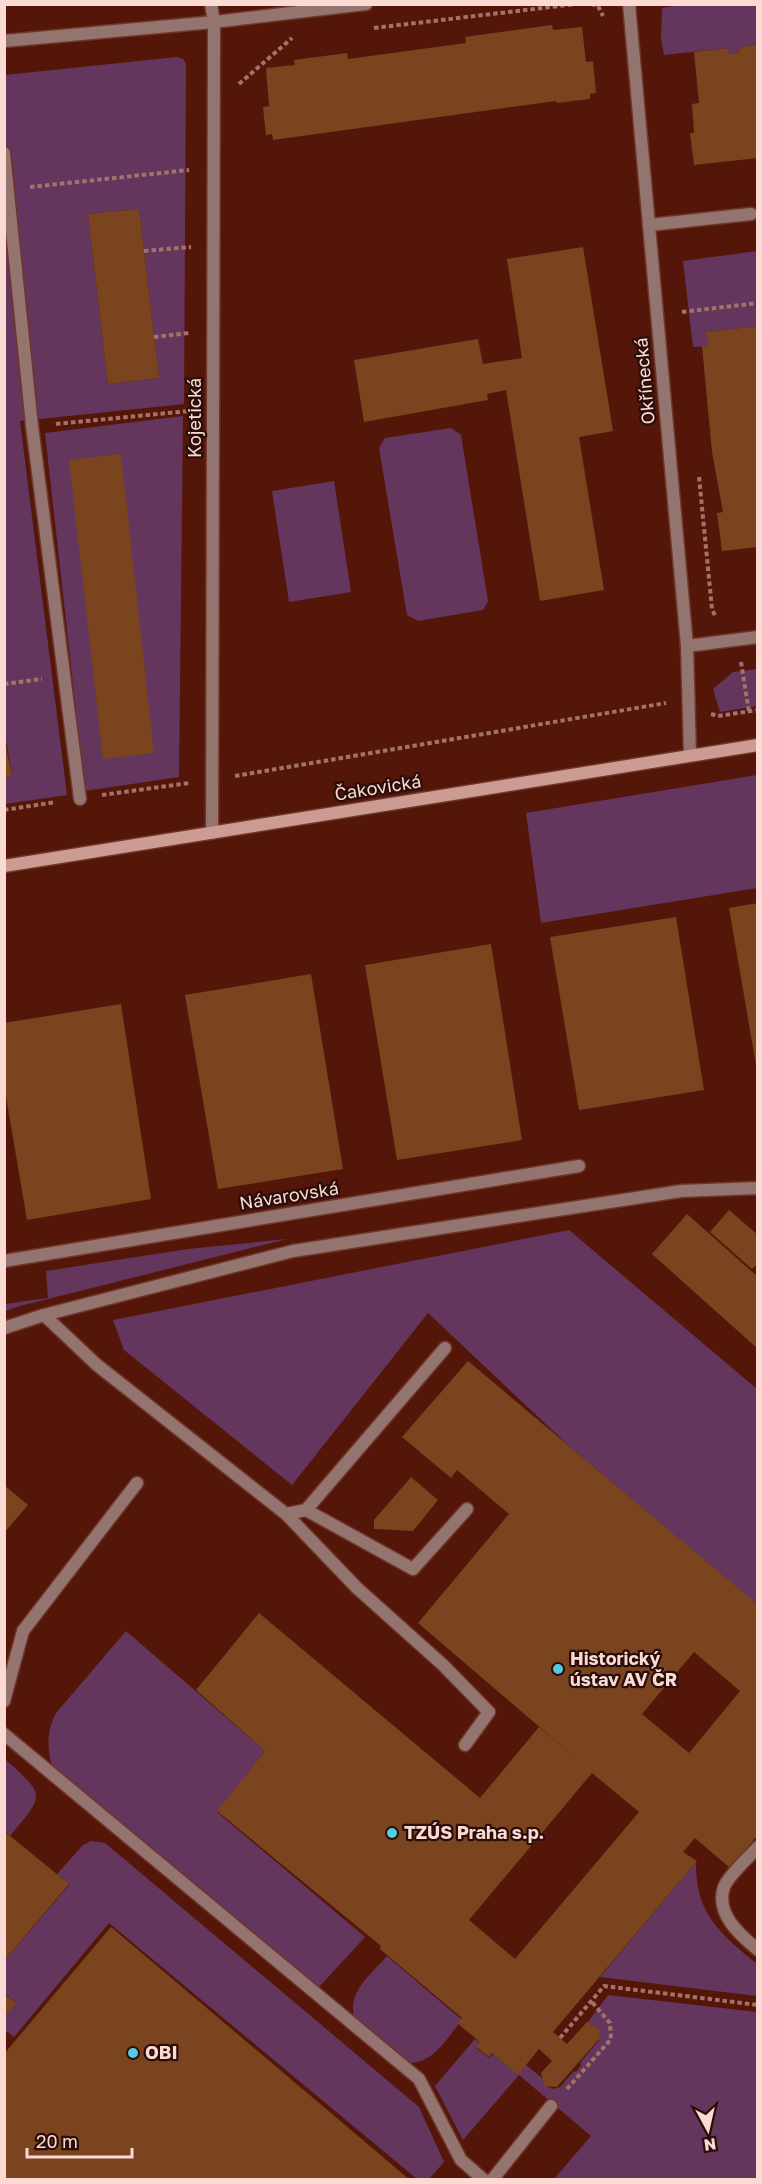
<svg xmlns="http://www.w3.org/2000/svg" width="762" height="2184" viewBox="0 0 762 2184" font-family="'Golos Text',sans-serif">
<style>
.green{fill:#64365d;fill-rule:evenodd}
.building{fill:#7a441f;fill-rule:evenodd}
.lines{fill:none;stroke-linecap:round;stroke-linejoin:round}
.service-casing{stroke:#70352a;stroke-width:15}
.minor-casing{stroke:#70352a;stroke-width:15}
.secondary-casing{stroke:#70352a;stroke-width:15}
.path{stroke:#a37268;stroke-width:4;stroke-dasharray:4.5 3;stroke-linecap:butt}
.service{stroke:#93746e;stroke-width:12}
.minor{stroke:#93746e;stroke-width:12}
.secondary{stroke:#cc9b91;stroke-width:12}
.poi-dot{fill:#55cae0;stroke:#290d08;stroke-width:2}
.labels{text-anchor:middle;stroke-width:4.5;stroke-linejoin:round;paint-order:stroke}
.street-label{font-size:18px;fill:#fbdad3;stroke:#290d08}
.poi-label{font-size:18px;font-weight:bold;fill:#fbdad3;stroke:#290d08;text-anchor:start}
</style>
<rect width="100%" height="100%" fill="#55160a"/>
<g class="green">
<polygon points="688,4 757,5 757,45 740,47 740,52 728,54 727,48 664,55 661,38 662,8"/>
<path d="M 177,57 L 183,59 L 186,64 L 184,404 L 20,421 L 67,795 L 5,804 L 5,777 L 12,775 L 4,729 L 5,75 ZM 139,209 L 159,378 L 108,384 L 88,214 Z"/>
<polygon points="757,251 757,326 707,332 708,346 693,347 683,261"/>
<path d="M 183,416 L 179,777 L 85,791 L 45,433 ZM 70,460 L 154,753 L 103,758 Z"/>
<polygon points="451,428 461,435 488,601 483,610 418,621 407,615 379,448 385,438"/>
<polygon points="334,481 351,592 289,602 272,491"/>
<polygon points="757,669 757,706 720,712 713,689 733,672"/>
<polygon points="757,775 757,888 541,923 526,813"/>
<polygon points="569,1230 757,1389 757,1605 568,1445 428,1313 292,1485 124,1350 113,1320"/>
<polygon points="287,1239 20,1306 5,1311 5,1304 48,1298 46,1271 188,1249"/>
<path d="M 126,1631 L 265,1751 L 217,1812 L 365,1937 L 320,1986 L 313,1988 L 53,1770 C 47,1749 46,1733 56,1713 Z"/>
<path d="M 5,1759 C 45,1796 46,1793 10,1836 L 5,1831 Z"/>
<polygon points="91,1841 105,1843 419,2107 444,2162 429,2179 417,2179 109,1923 14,2037 8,2032 5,2033 4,2016 15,2002 5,1994 5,1960 69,1885 57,1874 83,1845"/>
<path d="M 696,1862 C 695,1914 721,1934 757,1964 L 757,1996 L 600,1977 Z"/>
<path d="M 387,1956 L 462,2020 C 448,2036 435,2063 409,2063 L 355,2022 C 346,1992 369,1977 387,1956 Z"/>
<polygon points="608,1995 757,2012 757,2179 554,2179 591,2136 519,2075 463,2140 435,2086 475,2039 480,2042 476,2048 489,2058 493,2054 518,2074 526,2065 542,2078 547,2086 552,2089 560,2087 574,2071 576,2072 581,2065 580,2063 599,2040 598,2030 585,2026"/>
</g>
<g class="building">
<polygon points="552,25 553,30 582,27 586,62 593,61 596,93 590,94 590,99 557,103 556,101 273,140 272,134 266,135 263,107 269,106 266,68 295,65 294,60 347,53 348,59 466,43 465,37"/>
<polygon points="758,45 758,158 694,165 690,133 694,133 692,104 699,103 694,52 728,48 728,54 740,52 740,47"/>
<polygon points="139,209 159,378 108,384 88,214"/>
<polygon points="583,247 613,431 579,437 604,590 540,601 506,390 487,394 488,400 364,422 354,360 478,339 483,364 522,358 507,259"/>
<polygon points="758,326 758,547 722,551 717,513 723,512 712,452 702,346 708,346 706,332"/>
<polygon points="121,454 154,753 103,759 69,460"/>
<polygon points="4,737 12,776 4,777"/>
<polygon points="758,903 758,1065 756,1065 729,908"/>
<polygon points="676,917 704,1090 579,1110 550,937"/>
<polygon points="491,944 522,1140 397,1160 365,965"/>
<polygon points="311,974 343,1169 218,1189 185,995"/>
<polygon points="121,1004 151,1199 27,1220 4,1085 4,1023"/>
<polygon points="729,1210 758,1235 758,1263 752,1269 710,1232"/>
<polygon points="687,1214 758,1277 758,1349 652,1254"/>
<path d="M 468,1361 L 758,1605 L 758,1835 L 730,1868 L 695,1838 L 683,1852 L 697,1861 L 553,2032 L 567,2044 L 587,2022 L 599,2029 L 600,2038 L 557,2087 L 544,2086 L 541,2073 L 552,2061 L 539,2049 L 518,2075 L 492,2053 L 489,2057 L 476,2047 L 480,2042 L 457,2023 L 462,2018 L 380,1949 L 381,1946 L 217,1811 L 265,1751 L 196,1690 L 259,1613 L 480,1798 L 539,1727 L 577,1759 L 418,1623 L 509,1514 L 457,1470 L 451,1478 L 402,1437 ZM 694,1652 L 740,1691 L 689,1753 L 642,1714 ZM 592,1773 L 639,1812 L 515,1959 L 469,1920 Z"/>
<polygon points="411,1477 438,1500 413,1531 374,1529 374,1520"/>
<polygon points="4,1485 28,1505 4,1533"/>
<polygon points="4,1831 69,1884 4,1961"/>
<polygon points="111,1927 410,2180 4,2180 4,2054"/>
<polygon points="4,1994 16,2003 4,2017"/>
</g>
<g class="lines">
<defs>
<g id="service">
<polyline points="4,153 32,426 80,799"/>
<polyline points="649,225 751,214"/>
<polyline points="44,1315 97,1365 286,1514 357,1588 443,1665 489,1712 465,1745"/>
<polyline points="4,1328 44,1315 293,1251 681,1191 758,1188"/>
<polyline points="306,1510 413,1569 467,1509"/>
<polyline points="286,1514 306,1510 445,1348"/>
<polyline points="4,1701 23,1631 137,1483"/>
<polyline points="4,1734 419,2079 461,2160 484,2180"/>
<path d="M 758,1847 C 749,1857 728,1876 724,1887 C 715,1914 740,1935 758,1950"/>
<polyline points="492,2180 551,2106"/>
</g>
<g id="minor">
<polyline points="211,4 214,22 212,833"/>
<polyline points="629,4 687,646 690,755"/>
<polyline points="4,41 214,22 366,4"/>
<polyline points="687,646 758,637"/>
<polyline points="4,1261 579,1166"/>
</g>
<polyline id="secondary" points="4,866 758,745"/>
</defs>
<use href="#service" class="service-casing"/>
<use href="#minor" class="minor-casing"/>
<use href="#secondary" class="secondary-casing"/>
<g class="path">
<polyline points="591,4 598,6 603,16"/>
<polyline points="374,28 576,4"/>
<polyline points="239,84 292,38"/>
<polyline points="30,187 189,170"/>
<polyline points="144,251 191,247"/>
<polyline points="682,312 758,303"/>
<polyline points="154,337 189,333"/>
<polyline points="56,424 189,411"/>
<polyline points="699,477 712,609 716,618"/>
<polyline points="741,662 749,712"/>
<polyline points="4,684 42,679"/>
<polyline points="711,714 718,716 758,710"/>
<polyline points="235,776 666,703"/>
<polyline points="102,795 189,783"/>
<polyline points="4,810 56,802"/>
<polyline points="560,2038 604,1986 758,2005"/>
<polyline points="567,2089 611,2039 610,2023 592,2002"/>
</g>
<use href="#service" class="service"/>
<use href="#minor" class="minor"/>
<use href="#secondary" class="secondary"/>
</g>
<g class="poi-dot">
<circle cx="558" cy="1669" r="6"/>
<circle cx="392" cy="1833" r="6"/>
<circle cx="133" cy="2053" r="6"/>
</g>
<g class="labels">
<g class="street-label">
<text transform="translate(645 381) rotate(-95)" y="6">Okřínecká</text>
<text transform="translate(195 418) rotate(-90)" y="6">Kojetická</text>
<text transform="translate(378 788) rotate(-9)" y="6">Čakovická</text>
<text transform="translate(289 1196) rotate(-9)" y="6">Návarovská</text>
</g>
<g class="poi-label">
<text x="570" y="1665">Historický<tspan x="570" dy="21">ústav AV ČR</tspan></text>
<text x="404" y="1839">TZÚS Praha s.p.</text>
<text x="145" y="2059">OBI</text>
</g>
</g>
<rect width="762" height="2184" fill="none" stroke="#fbdad3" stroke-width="12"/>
<g transform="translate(708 2130) rotate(172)" stroke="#290d08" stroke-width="4.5" paint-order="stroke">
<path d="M0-4.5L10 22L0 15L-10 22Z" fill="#fbdad3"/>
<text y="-9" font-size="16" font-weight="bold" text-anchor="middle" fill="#fbdad3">N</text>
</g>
<path d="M27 2148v9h105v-9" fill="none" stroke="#fbdad3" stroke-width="3"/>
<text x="36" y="2148" font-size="18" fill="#fbdad3" stroke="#290d08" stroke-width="4.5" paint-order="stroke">20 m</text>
</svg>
